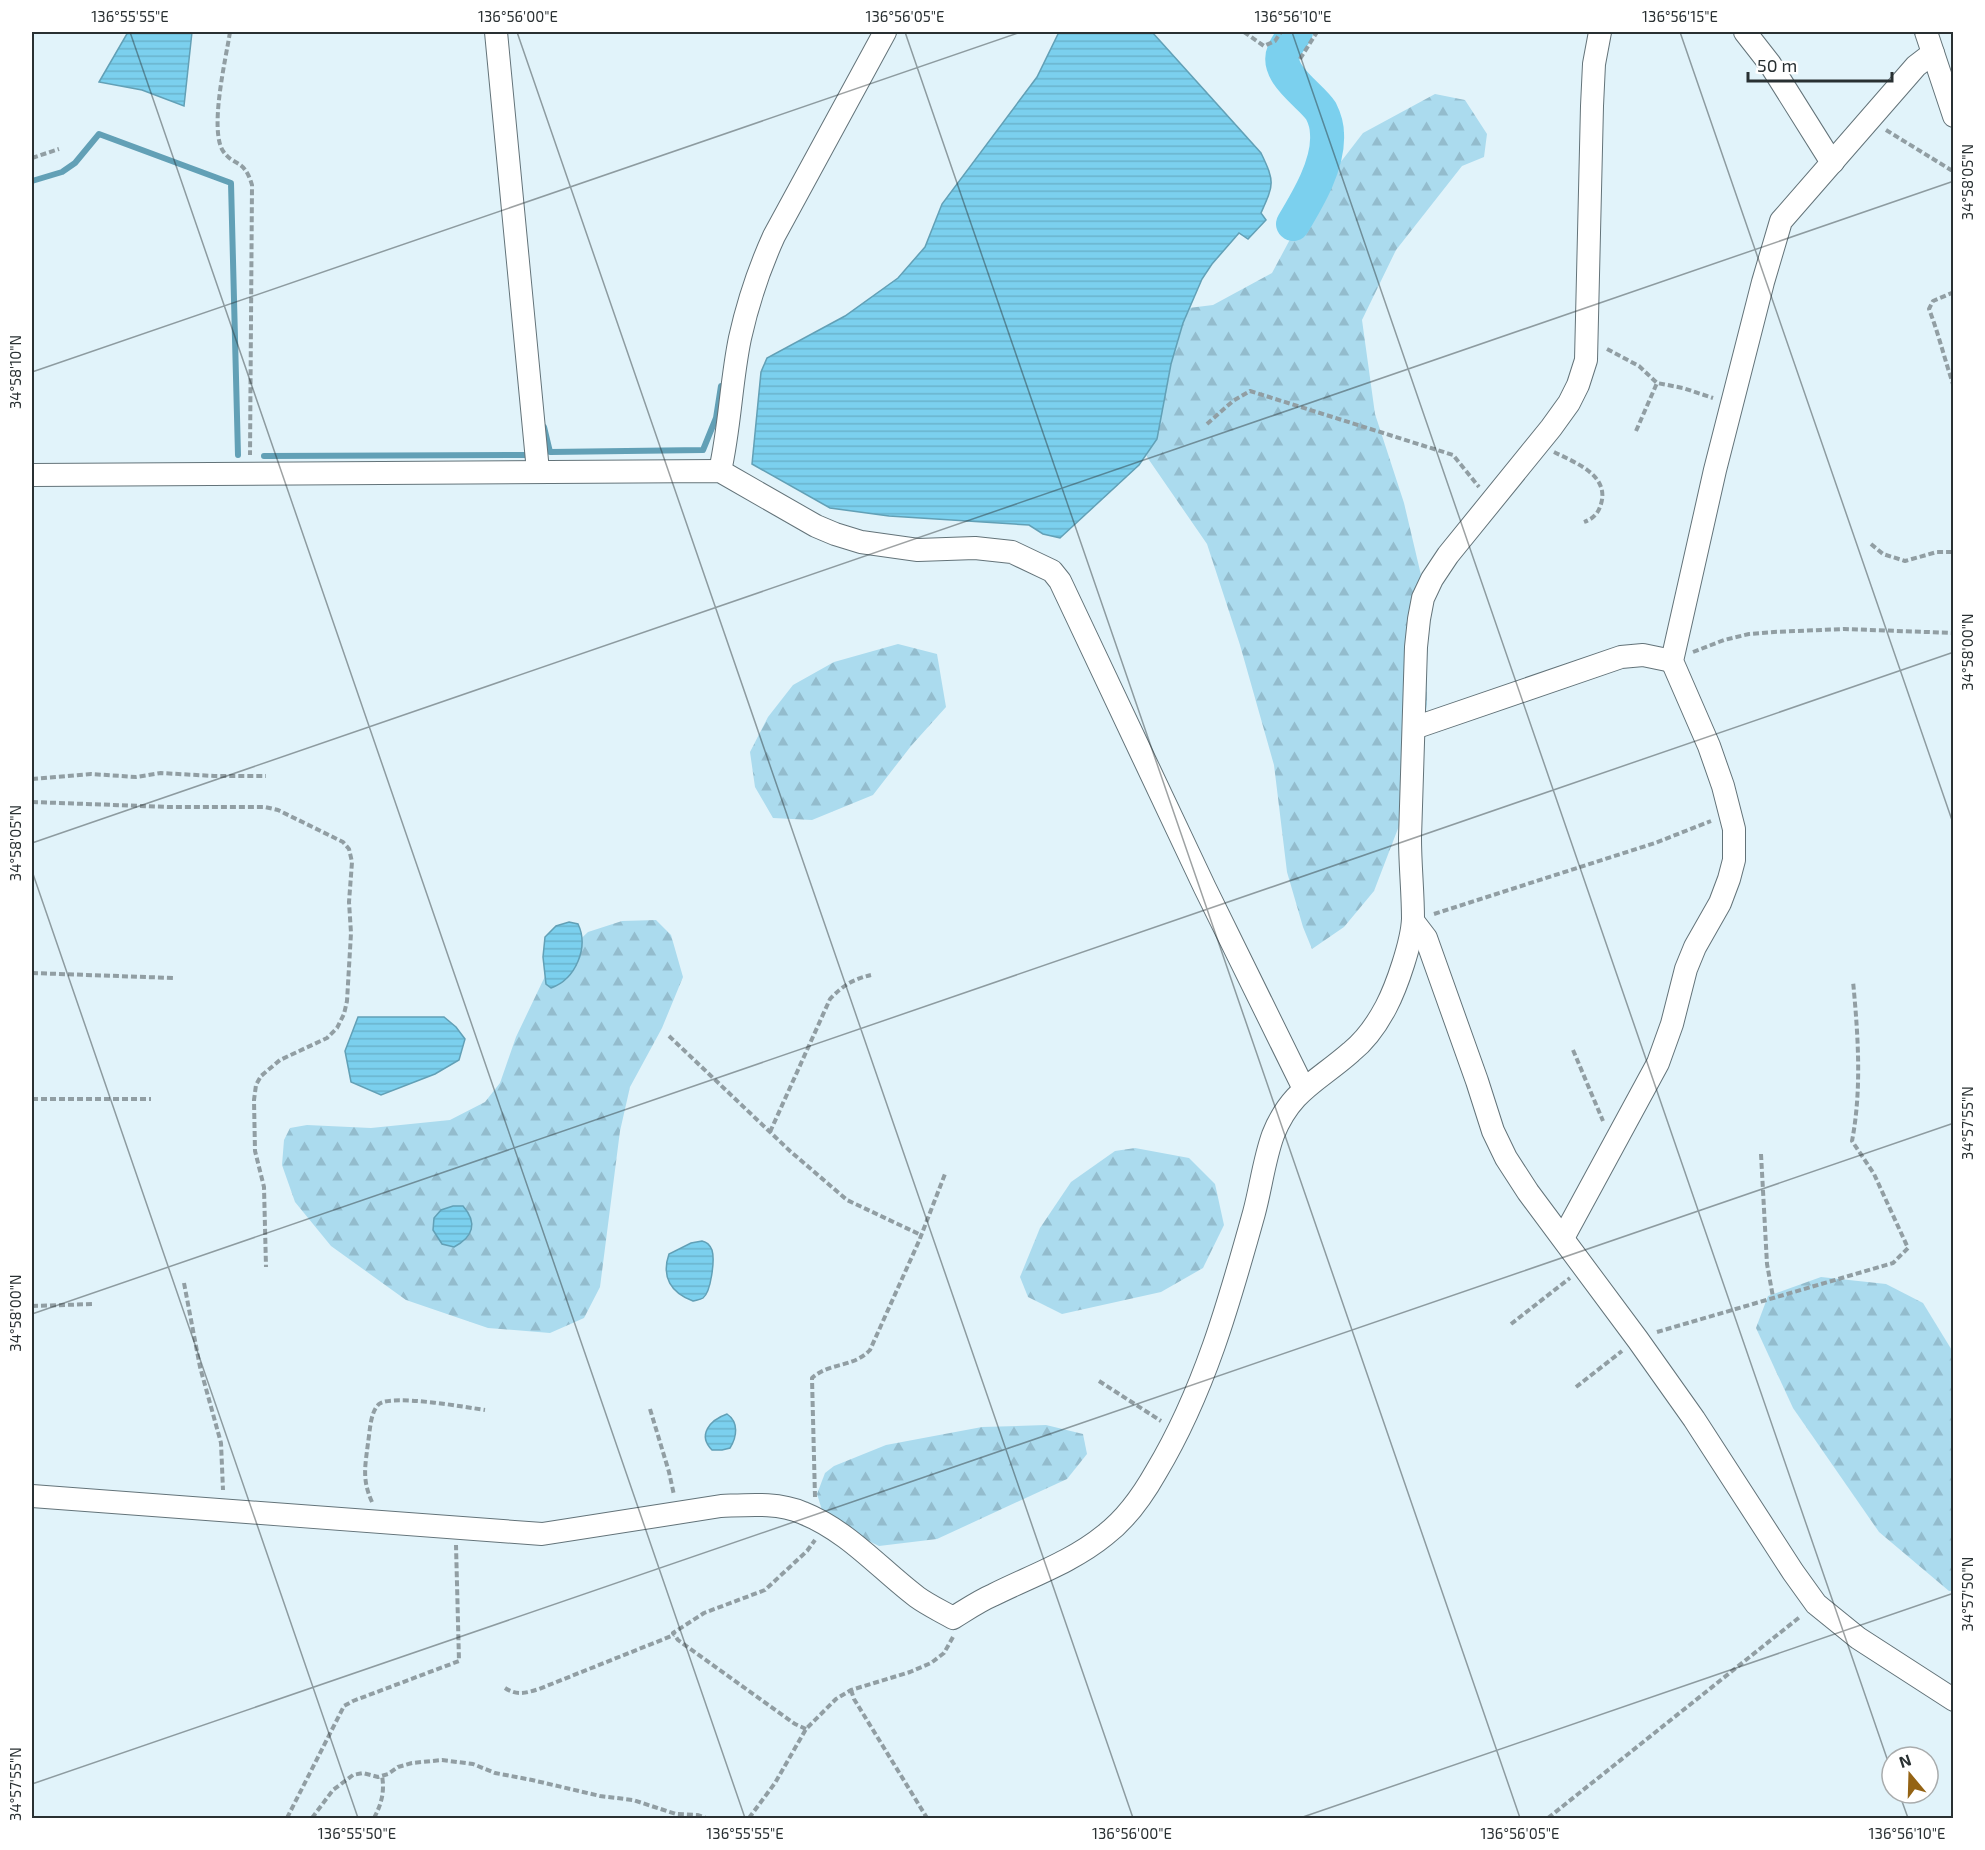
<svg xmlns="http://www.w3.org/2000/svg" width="1985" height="1850" viewBox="0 0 1985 1850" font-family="'Exo 2',sans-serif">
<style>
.forest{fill:url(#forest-firs)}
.water{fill:url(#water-rules);stroke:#62a0b6;stroke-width:1.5}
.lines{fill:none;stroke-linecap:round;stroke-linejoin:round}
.stream{stroke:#62a0b6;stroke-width:6}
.river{stroke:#7bd0ee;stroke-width:34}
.minor-casing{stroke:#637379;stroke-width:24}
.path{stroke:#919ea3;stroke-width:4;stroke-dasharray:6 3;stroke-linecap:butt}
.minor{stroke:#fff;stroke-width:22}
.ticks{fill:none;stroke:#293032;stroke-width:1.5;stroke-opacity:0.45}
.neatline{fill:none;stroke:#293032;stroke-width:2}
.ticks-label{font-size:15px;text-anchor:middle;fill:#293032}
</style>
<defs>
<pattern id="forest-firs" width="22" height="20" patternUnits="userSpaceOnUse" patternTransform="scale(1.5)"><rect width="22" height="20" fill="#abdbee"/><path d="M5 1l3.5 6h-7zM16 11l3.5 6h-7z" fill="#93bccd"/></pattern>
<pattern id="water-rules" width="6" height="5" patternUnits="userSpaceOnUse" patternTransform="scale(1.5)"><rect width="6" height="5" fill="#7bd0ee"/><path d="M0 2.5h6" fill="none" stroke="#6ab3cd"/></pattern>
</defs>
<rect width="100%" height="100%" fill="#e1f3fa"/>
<g class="forest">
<polygon points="1435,94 1465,100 1487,134 1484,157 1462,166 1396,250 1362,320 1375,414 1404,503 1425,592 1427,704 1412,792 1374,891 1344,927 1312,949 1303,927 1287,872 1274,765 1240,645 1207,544 1147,457 1122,389 1140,314 1213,305 1272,273 1310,202 1363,133"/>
<polygon points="898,644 937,654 946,707 911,746 873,795 812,820 773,818 755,787 750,752 768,717 793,685 834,662"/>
<polygon points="656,920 671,935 683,977 662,1028 630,1087 620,1131 600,1287 584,1318 550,1333 488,1328 406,1300 331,1246 295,1202 282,1165 284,1140 290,1128 307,1125 371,1128 450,1120 485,1102 500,1083 516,1037 548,970 588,932 622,921"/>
<polygon points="1135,1148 1189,1158 1215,1184 1224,1225 1203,1268 1161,1292 1062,1314 1028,1297 1020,1277 1040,1228 1071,1182 1115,1151"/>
<polygon points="1821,1277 1886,1284 1923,1303 1953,1352 1953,1591 1949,1591 1879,1532 1793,1408 1756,1328 1768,1296"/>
<polygon points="1046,1425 1083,1434 1087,1454 1067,1479 937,1539 879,1546 825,1520 817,1494 825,1473 834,1466 886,1445 982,1427"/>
</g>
<g class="water">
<polygon points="128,32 192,32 184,106 142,90 99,82"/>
<path d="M 1059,32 L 1152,32 L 1261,153 C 1275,182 1274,184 1261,213 L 1266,220 L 1248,239 L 1239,233 L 1212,264 L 1202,279 L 1183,323 L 1171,364 L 1157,439 L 1139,465 L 1060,538 L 1043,534 L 1029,525 L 889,516 L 830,508 L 752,464 L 761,372 L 767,358 L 845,316 L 898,278 L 925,247 L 942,204 L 1037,77 Z"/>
<path d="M 569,922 L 578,924 C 589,947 576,979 551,988 L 546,984 L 543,957 L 545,937 L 556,926 Z"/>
<polygon points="358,1017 444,1017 456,1027 465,1039 459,1060 435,1074 381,1095 351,1082 345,1051"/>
<path d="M 453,1206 L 463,1206 C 478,1223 473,1237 454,1247 L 442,1244 L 433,1230 L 434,1218 L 441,1210 Z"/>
<path d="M 702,1241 C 707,1242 710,1245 712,1250 C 715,1260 711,1292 703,1298 C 700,1300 696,1300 693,1301 C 671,1293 661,1277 669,1254 L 691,1243 Z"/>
<path d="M 727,1414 C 739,1422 737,1437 730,1448 L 722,1450 L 712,1450 C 697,1435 710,1420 727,1414 Z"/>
</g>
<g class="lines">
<g class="stream">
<polyline points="32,181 62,172 75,163 99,134 231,183 238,455"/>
<polyline points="544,427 550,452 703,450 716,418 721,386"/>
<polyline points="264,456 527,455"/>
</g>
<path class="river" d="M 1293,224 C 1308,199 1329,164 1327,134 C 1327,127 1324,117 1321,111 C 1311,95 1274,74 1284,51 C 1287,44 1292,38 1296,32"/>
<defs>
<g id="minor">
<polyline points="496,32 538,471"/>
<polyline points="1745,32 1770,64 1829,158 1833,162"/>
<polyline points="1926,32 1954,116"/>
<path d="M 720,471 C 730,427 731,381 740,338 C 748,302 759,269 774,236 L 885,32"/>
<polyline points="32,475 720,471 816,526 835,534 861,542 918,550 975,548 1012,552 1052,571 1060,581 1205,888 1304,1089"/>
<polyline points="1414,728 1621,657 1643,655 1672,661"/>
<polyline points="1413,921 1426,938 1477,1081 1493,1131 1506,1158 1528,1192 1638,1340 1694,1419 1793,1572 1816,1604 1858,1638 1954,1700"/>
<polyline points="1563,1238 1658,1063 1672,1024 1686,969 1695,947 1720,903 1729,879 1734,860 1734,829 1723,786 1709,746 1672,661 1715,470 1763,282 1781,221 1916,66 1933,53"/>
<path d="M 32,1496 L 542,1534 L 721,1506 C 748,1505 778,1502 803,1513 C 848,1531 880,1569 917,1597 C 928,1605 941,1611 953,1618 C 966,1610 979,1601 993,1595 C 1031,1576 1072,1562 1105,1535 C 1126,1519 1143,1495 1156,1472 C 1204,1392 1229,1303 1254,1213 C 1261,1187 1264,1160 1273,1135 C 1291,1090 1317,1082 1351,1052 C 1366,1040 1377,1024 1386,1007 C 1397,986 1412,942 1413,919 C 1413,892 1410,865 1410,838 C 1412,774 1414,710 1416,647 L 1419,619 L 1423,598 L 1432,579 L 1448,555 L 1551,428 L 1569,403 L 1578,385 L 1586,360 L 1592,106 L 1594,64 L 1600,32"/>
</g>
</defs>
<use href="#minor" class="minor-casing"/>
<g class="path">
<path d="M 230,32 C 226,58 209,129 223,151 C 234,167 244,158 252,185 L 250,455"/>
<polyline points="1244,32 1264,46 1275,41 1281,32"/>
<polyline points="1300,59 1317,32"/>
<polyline points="1886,130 1951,170 1954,169"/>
<polyline points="32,158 59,149"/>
<path d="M 1954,292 L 1933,301 L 1929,309 C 1939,335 1945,361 1954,387"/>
<polyline points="1607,349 1639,366 1657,383 1683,388 1713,398"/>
<polyline points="1207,424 1233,401 1250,391 1453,455 1479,487"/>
<polyline points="1636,431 1657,383"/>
<path d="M 1554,452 C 1576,463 1612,476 1600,507 C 1597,515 1592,519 1584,522"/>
<polyline points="1871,544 1883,554 1905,561 1937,552 1954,552"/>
<polyline points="1693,652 1724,640 1749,634 1774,632 1844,629 1954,633"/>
<polyline points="32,779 91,774 136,777 161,773 214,776 266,776"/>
<polyline points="32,802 170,807 265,807 278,810 343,842 349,849 352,862 349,902 351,933 347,1001 344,1014 337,1028 327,1038 280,1060 261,1076 256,1085 254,1100 255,1151 264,1187 266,1267"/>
<polyline points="1434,914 1655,843 1711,821"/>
<polyline points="32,973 173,978"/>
<polyline points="669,1036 790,1151 847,1200 921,1235"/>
<polyline points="1573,1050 1603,1121"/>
<polyline points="32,1099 151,1099"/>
<path d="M 770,1132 L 830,999 C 843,985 854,979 871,975"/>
<polyline points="1761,1154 1767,1264 1773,1297"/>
<polyline points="184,1283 200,1367 221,1443 223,1490"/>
<polyline points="32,1306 94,1304"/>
<polyline points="1511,1324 1570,1278"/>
<path d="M 1657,1332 L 1893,1263 L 1908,1248 L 1874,1174 L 1852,1141 C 1862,1089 1858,1034 1853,981"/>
<polyline points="1099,1381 1161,1421"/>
<polyline points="1576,1387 1622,1351"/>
<polyline points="650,1409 669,1472 674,1495"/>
<path d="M 815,1497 L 812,1378 C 830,1362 853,1368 870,1350 L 919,1241 L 945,1174"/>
<path d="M 372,1502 C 362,1480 365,1467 368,1443 C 370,1432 370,1412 379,1404 C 392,1394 465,1407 485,1410"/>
<path d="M 505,1688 C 517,1696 526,1693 539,1689 L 674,1635"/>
<polyline points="851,1690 854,1699 927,1818"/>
<polyline points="806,1729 795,1724 678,1640 673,1633 704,1613 765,1590 807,1551 815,1540"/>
<polyline points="287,1818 344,1706 353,1701 459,1661 456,1545"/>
<polyline points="312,1818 333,1790 353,1775 363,1773 378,1777 388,1774 398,1767 412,1763 442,1760 473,1764 495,1773 532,1780 600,1796 633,1800 676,1814 698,1815 706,1818"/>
<path d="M 374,1818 C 381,1805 385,1792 382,1776"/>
<polyline points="749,1818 775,1783 806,1729 836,1699 851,1690 910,1672 931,1663 944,1653 953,1637"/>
<polyline points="1548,1818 1801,1616"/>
</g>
<use href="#minor" class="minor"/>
</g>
<path class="ticks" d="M 130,32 L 745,1818M 517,32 L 1133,1818M 905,32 L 1520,1818M 1292,32 L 1892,1773M 1680,32 L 1954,826M 32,372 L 1021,32M 32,843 L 1954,181M 32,871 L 358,1818M 32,1314 L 1954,652M 32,1784 L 1954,1123M 1899,1793 L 1908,1818M 1300,1818 L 1954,1593"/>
<rect width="1985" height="1850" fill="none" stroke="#ffffff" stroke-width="66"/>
<g transform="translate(1910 1775) rotate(341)"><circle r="28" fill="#ffffff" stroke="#a9acad" stroke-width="1.5"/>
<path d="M0-4.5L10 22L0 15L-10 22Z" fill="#946314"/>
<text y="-9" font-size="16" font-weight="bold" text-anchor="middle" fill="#293032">N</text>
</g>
<path d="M1748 72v9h144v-9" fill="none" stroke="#293032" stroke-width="3"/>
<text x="1757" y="72" font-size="18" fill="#293032" stroke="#ffffff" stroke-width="4.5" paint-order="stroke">50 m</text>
<rect x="33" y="33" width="1919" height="1784" class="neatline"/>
<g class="ticks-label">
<text x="130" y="22">136°55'55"E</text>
<text x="518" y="22">136°56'00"E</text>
<text x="905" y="22">136°56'05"E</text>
<text x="1293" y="22">136°56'10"E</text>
<text x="1680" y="22">136°56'15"E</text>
<text transform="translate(1968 182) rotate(-90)" y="5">34°58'05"N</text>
<text transform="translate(16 372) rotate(-90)" y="5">34°58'10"N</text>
<text transform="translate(1968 652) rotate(-90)" y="5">34°58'00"N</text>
<text transform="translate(16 843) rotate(-90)" y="5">34°58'05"N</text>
<text transform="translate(1968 1123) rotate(-90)" y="5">34°57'55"N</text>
<text transform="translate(16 1313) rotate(-90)" y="5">34°58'00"N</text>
<text transform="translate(1968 1594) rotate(-90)" y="5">34°57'50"N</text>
<text transform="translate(16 1784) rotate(-90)" y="5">34°57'55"N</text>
<text x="357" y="1839">136°55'50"E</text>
<text x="745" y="1839">136°55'55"E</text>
<text x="1132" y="1839">136°56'00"E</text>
<text x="1520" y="1839">136°56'05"E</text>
<text x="1907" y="1839">136°56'10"E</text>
</g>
</svg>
